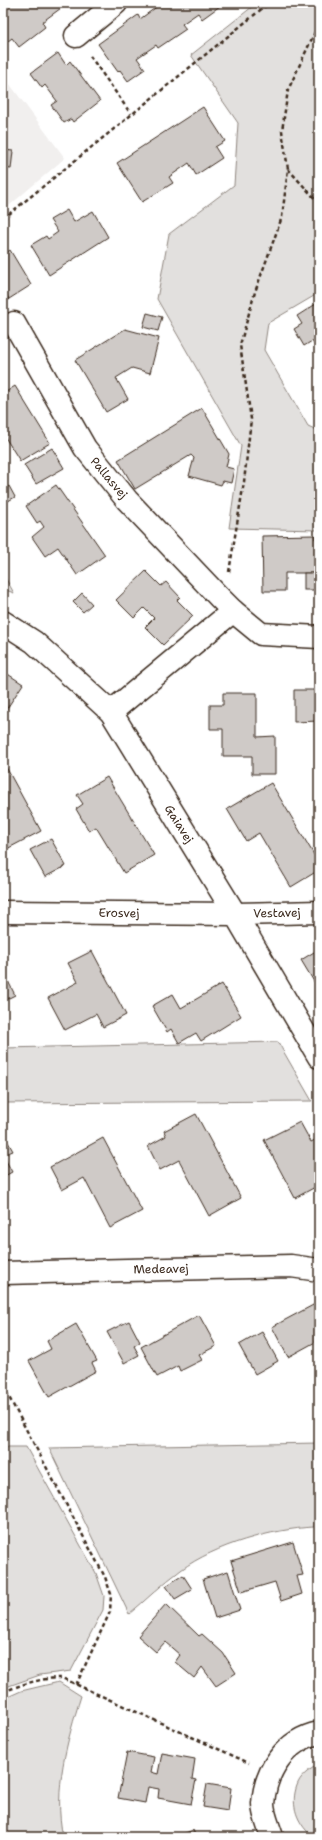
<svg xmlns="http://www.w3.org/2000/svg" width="322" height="1840" viewBox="0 0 322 1840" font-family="'Shantell Sans',sans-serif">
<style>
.built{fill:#f1efee}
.green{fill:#e2e0de;stroke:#8e857e}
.building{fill:#cfcac7;stroke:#3b2a1e}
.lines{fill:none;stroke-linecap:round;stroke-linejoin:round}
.minor-casing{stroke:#3b2a1e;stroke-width:25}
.path{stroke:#3b2a1e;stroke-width:2.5;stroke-dasharray:4 3;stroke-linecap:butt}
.minor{stroke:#fff;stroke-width:22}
.labels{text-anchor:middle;stroke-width:3;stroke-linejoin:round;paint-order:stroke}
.street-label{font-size:12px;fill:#3b2a1e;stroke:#fff}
</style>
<rect width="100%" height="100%" fill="#fff"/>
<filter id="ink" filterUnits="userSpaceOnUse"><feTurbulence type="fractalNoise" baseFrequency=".025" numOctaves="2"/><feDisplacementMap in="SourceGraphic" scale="8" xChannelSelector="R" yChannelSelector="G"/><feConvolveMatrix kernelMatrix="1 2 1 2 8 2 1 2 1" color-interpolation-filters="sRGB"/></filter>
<g filter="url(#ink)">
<polygon class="built" points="3,75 65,158 3,211"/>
<g class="green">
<polygon points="257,3 319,3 319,293 268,323 264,350 308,426 319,431 319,530 229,528 241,446 157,299 169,234 234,185 238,123 191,55"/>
<polygon points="3,574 14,593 3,589"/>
<polygon points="278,1042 312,1101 3,1103 3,1048"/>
<path d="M 319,1443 C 319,1471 315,1499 314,1527 C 272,1529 215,1545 181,1570 C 163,1583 146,1600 129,1614 L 49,1448 Z"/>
<polygon points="3,1447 26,1447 96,1573 104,1596 103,1610 71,1671 40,1675 3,1688"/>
<path d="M 59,1682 L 81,1696 C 67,1741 53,1790 63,1837 L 3,1837 L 3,1699 L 21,1691 Z"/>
<path d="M 319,1764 L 319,1837 C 314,1837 309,1834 306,1830 C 294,1816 291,1799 298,1783 C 302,1774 311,1769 319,1764 Z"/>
</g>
<g class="building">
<polygon points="3,3 68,3 42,22 45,27 19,47 12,38 3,45"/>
<polygon points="162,3 218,3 220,6 202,19 198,13 182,24 186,29 158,48 156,45 137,58 145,69 128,81 120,70 118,72 98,44 138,15 140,19"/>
<polygon points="58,53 66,65 70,61 100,101 73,122 71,119 64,123 51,105 57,101 45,85 42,88 31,73"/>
<polygon points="203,107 225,141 215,147 222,158 196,175 189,163 169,177 173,183 142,202 117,163"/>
<polygon points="3,150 13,151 11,169 3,168"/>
<polygon points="67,210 74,222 93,211 108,237 49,275 31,245 46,236 48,239 58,232 50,220"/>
<polygon points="10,250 31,285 9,299 3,289 3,255"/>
<polygon points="319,302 319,352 312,341 304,346 294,329 302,324 297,316"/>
<polygon points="147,313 162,317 158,331 143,327"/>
<polygon points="125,329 159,338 150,373 132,368 116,378 128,399 106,412 75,360"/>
<polygon points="15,386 50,443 20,461 3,434 3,394"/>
<polygon points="202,408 229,454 226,467 234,469 231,483 223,481 221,485 189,476 194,458 191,455 135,489 118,460"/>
<polygon points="52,448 64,468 36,484 24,465"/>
<polygon points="56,485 105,555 77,575 58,547 45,556 32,537 44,527 40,521 37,523 26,506"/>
<polygon points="9,486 15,497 3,504 3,490"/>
<polygon points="315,535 315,539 319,539 319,569 316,569 316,573 285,573 285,591 263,591 262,536"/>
<polygon points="146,571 161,586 166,582 180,597 177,600 193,616 163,645 145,627 154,618 144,608 134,618 116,600"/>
<rect x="304" y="573" width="15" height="17"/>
<polygon points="82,593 92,604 83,612 73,602"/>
<polygon points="3,671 23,684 4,713 3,713"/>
<polygon points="294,690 319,690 319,721 294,722"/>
<polygon points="223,693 257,693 257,737 275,736 275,774 252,774 252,756 223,756 223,729 210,729 210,705 223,705"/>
<polygon points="6,767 41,831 3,851 3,768"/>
<polygon points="107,777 154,855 124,873 96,827 89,831 76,809 83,804 77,795"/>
<polygon points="271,783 319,863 319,870 291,887 259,833 246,841 227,809"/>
<polygon points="51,839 66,866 45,877 30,850"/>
<polygon points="319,949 319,990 301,960"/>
<polygon points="92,951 126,1015 103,1027 96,1014 65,1030 48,998 78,982 68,963"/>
<polygon points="3,971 15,995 3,1001"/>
<polygon points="222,984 241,1016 201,1041 196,1033 179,1043 171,1029 167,1032 152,1006 173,994 181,1008"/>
<polygon points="196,1114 241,1198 209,1216 179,1160 160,1170 148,1146 166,1136 164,1131"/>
<polygon points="300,1122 311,1142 315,1140 319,1147 319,1185 295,1198 264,1140"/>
<polygon points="103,1138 142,1211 110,1228 84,1178 62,1190 50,1167"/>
<polygon points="8,1142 13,1151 3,1155 12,1172 3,1177 3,1145"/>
<polygon points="315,1304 319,1311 319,1340 288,1357 272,1327"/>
<polygon points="199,1315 216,1346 199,1355 202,1360 180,1371 178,1366 157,1377 141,1347"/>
<polygon points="129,1321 140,1342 134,1346 139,1355 124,1363 107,1332"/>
<polygon points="76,1324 97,1361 92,1363 96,1371 49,1397 29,1361 51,1349 47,1341"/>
<polygon points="262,1332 278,1361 255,1374 239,1345"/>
<polygon points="293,1542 303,1575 297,1576 302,1594 281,1601 275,1582 241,1592 231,1561"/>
<polygon points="228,1571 240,1610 215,1618 203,1579"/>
<polygon points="183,1575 192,1589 175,1599 166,1586"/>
<polygon points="166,1604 199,1636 202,1634 223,1653 236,1673 216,1686 202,1667 194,1678 175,1662 180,1655 165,1642 156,1652 138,1636"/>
<polygon points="127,1752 154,1757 151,1772 158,1774 162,1753 195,1759 192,1779 196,1780 191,1804 158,1798 159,1789 148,1787 145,1803 118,1798"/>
<polygon points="207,1784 231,1788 228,1811 203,1807"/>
<polygon points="193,1830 196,1837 175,1837"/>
</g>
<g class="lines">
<defs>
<g id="minor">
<polyline points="76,36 116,3"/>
<polyline points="14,323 85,448 127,500 219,597 233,611 261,634 319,637"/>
<polyline points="3,622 34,642 111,712 235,914 319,1057"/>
<polyline points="111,712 233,611"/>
<polyline points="3,912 235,914 319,912"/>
<polyline points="3,1273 291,1266 319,1270"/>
<path d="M 272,1837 C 269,1827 263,1814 263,1804 C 265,1771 285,1740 319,1733"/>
</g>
</defs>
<use href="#minor" class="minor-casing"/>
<g class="path">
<polyline points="90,56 131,114"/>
<polyline points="288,169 319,203"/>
<polyline points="3,219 269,3"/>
<polyline points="3,293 8,301"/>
<polyline points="229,572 244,482 251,419 240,345 255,292 282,217 288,169 282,131 288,90 315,32 319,14"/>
<polyline points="3,1386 105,1577 111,1594 110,1612 76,1685"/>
<path d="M 3,1692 C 23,1684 40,1678 62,1678 L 249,1763"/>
</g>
<use href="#minor" class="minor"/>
</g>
</g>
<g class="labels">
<g class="street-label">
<text transform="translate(109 478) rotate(50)" y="4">Pallasvej</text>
<text transform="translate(179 824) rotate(58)" y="4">Gaiavej</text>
<text transform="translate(119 913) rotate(1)" y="4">Erosvej</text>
<text transform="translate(277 913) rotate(-1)" y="4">Vestavej</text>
<text transform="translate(161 1269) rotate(-1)" y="4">Medeavej</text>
</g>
</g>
<rect width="322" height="1840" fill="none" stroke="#fff" stroke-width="16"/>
<rect x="8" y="8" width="306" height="1824" fill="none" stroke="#3b2a1e" stroke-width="1.5" filter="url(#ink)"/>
</svg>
